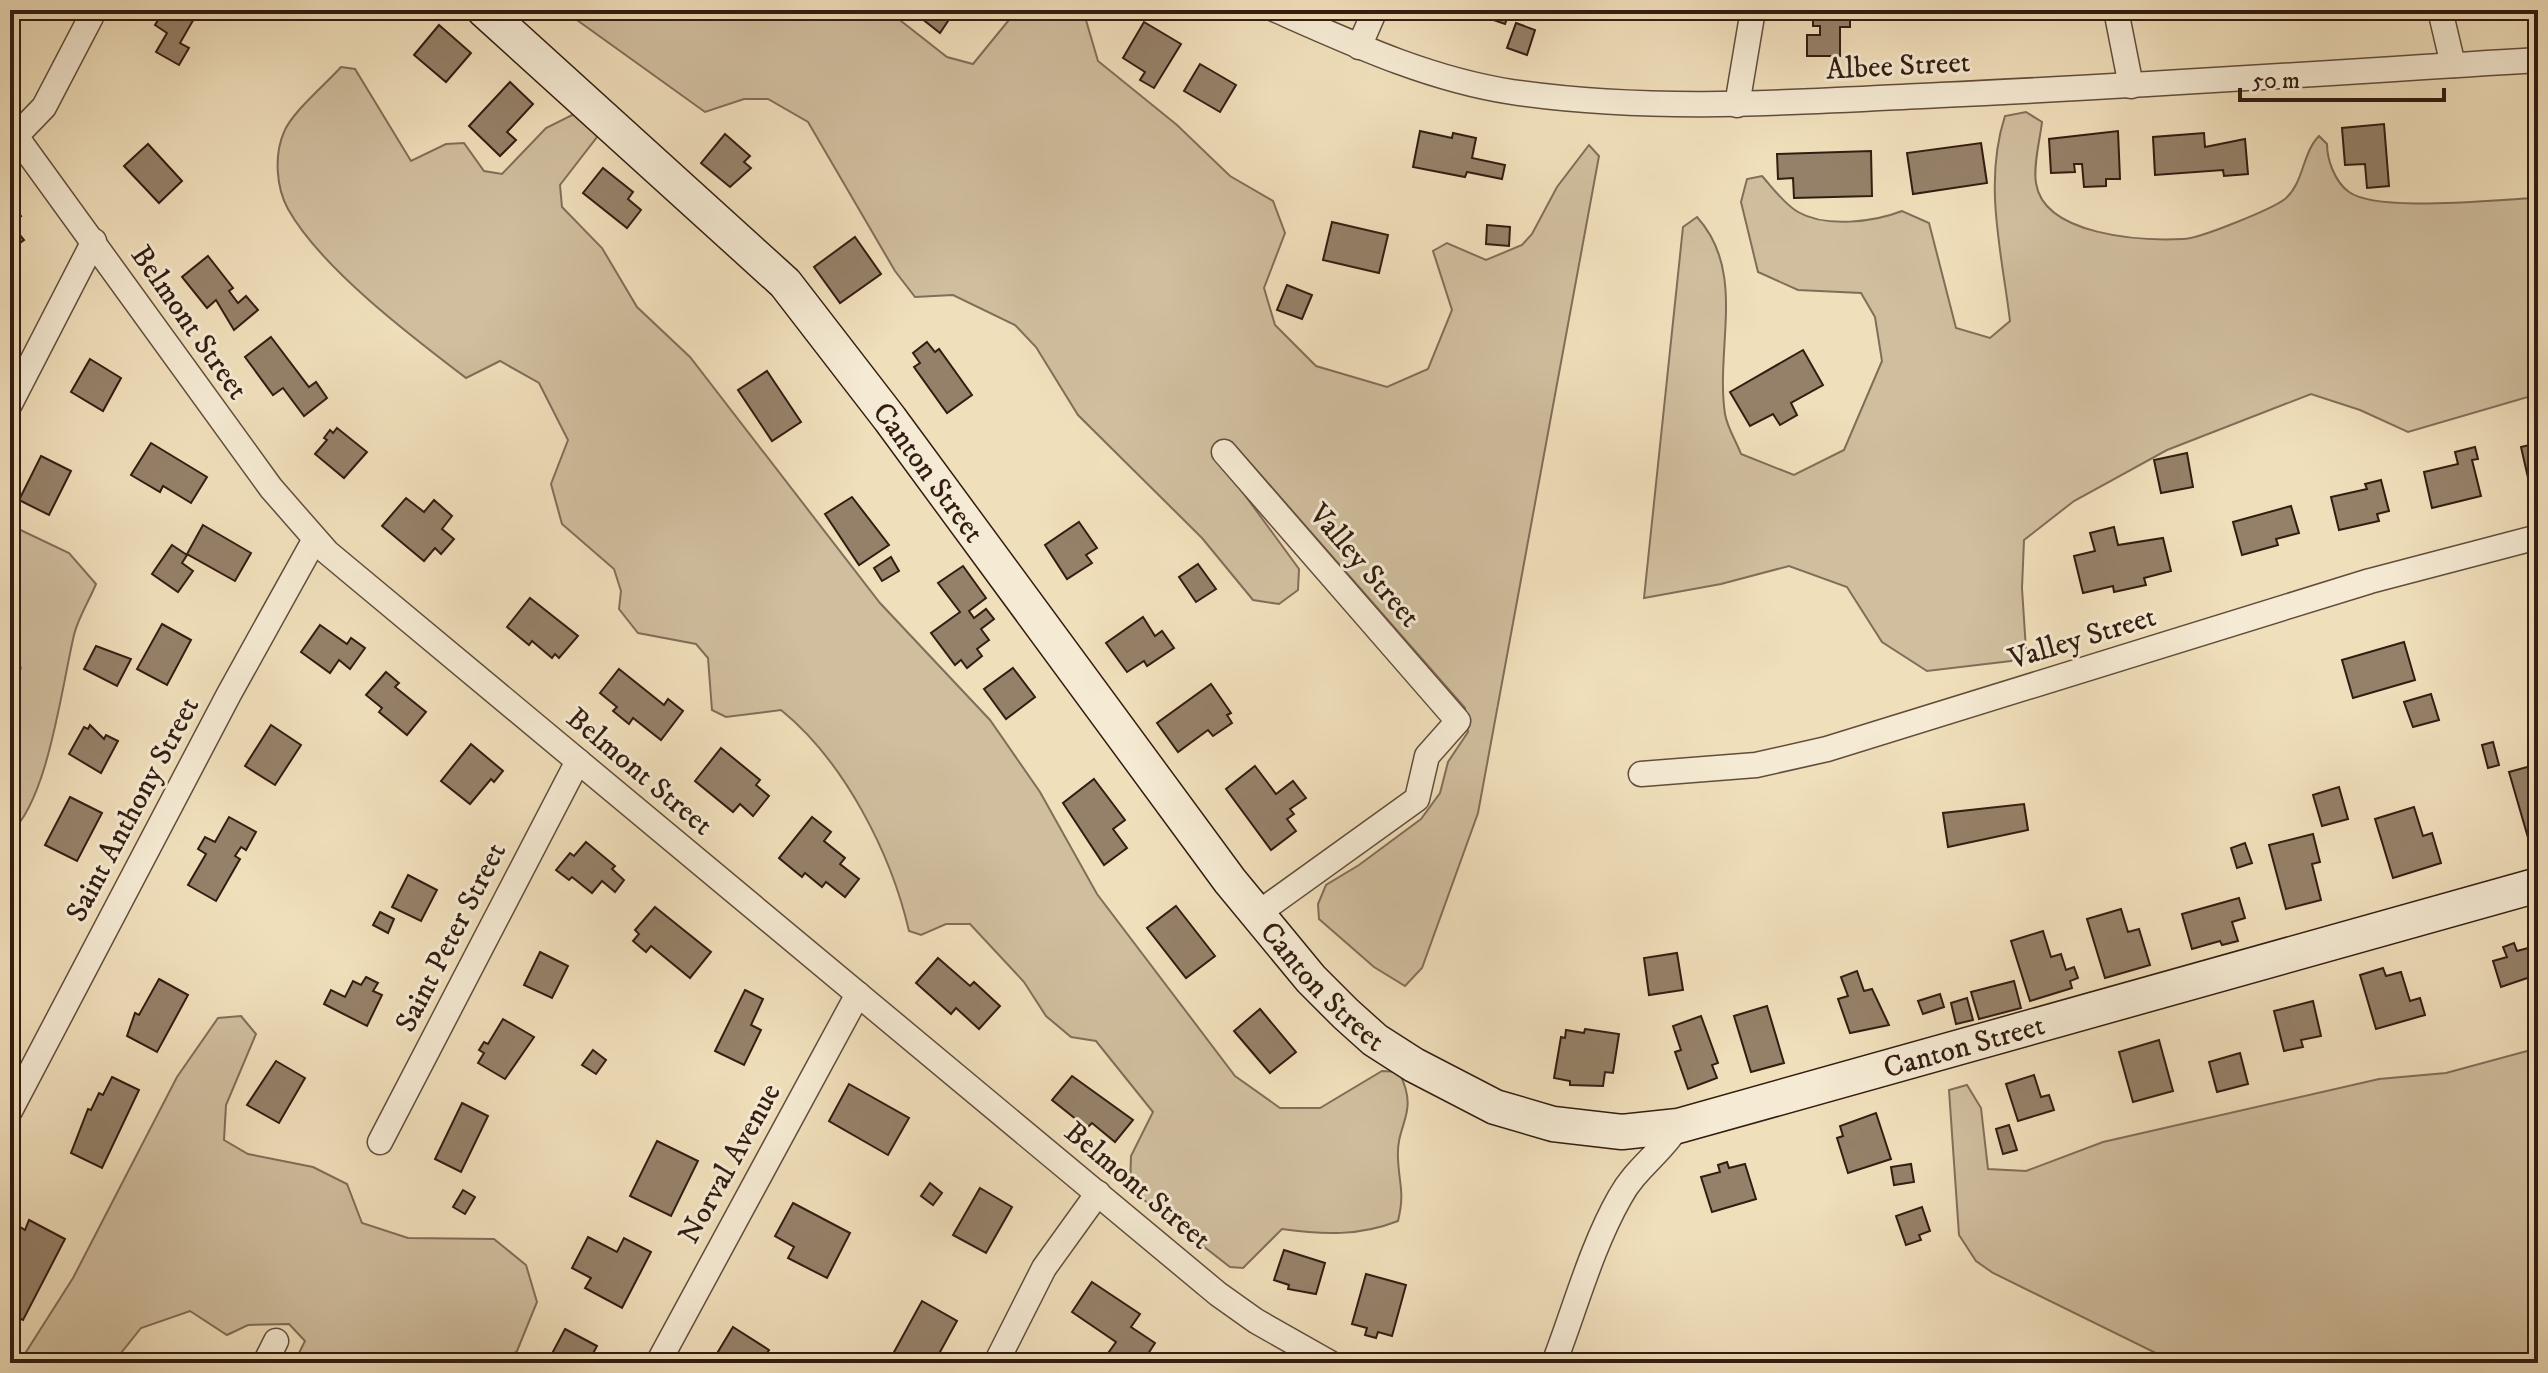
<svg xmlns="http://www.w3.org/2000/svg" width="2548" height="1373" viewBox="0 0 2548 1373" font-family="'IM FELL DW Pica',serif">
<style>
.green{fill:#d0be9e;stroke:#826d58;stroke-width:2}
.building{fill:#958169;stroke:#331c11;stroke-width:2}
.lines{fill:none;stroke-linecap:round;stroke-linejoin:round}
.street-casing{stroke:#624d3c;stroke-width:27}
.secondary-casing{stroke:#331c11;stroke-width:37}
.street{stroke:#f5ead3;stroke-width:24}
.secondary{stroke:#f5ead3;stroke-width:34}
.labels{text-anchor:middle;stroke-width:6;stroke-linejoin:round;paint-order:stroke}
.street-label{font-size:30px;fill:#331c11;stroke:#f5ead3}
</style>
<rect width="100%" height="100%" fill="#f0dfbb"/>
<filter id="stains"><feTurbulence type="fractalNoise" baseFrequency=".0025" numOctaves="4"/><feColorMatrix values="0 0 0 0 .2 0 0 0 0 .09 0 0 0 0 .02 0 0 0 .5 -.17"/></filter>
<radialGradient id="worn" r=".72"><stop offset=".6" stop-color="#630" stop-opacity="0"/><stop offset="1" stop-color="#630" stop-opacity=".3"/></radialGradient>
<g class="green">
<polygon points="563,10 887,10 947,57 973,64 1017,10 1083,10 1098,61 1177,125 1230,176 1273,201 1285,233 1264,288 1275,325 1316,366 1387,387 1428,369 1452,310 1433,251 1447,243 1486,260 1522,245 1532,234 1557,187 1589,145 1599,156 1478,813 1422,968 1405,986 1374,967 1319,919 1318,904 1326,885 1359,865 1421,819 1440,793 1448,762 1468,732 1465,708 1232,442 1220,441 1214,453 1299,569 1298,590 1279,604 1253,600 1202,538 1078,415 1036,347 1015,325 953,295 915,297 895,271 808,122 768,99 744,99 705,112"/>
<path d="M 341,67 L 355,69 L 411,161 L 446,144 L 464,143 L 484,171 L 502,174 L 546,128 L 574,114 L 591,122 L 597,137 L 560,185 L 562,207 L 602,248 L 637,307 L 690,357 L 880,603 L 990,720 L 1040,792 L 1097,894 L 1235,1076 L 1280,1108 L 1320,1108 L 1382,1071 L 1399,1072 C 1420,1114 1396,1122 1398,1158 C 1399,1185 1405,1192 1398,1221 C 1360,1236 1323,1235 1282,1229 L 1243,1268 L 1230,1267 L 1130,1189 L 1131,1156 L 1153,1112 L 1096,1041 L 1071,1037 L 1046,1016 L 1024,982 L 970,924 L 946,924 L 921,935 L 909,931 C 891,853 844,761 781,710 L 726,717 L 712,710 L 708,658 L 696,644 L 638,633 L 619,609 L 621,591 L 614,569 L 562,524 L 551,484 L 568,440 L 539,383 L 500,361 L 466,378 C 412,337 321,268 288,209 C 276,187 274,155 284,132 C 292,112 326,84 341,67 Z"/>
<path d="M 2026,112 L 2042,122 C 2040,140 2033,165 2036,183 C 2044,236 2142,241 2183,239 C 2199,239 2272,209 2285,199 C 2304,183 2302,153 2319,136 L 2327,144 C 2327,160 2335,182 2349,192 C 2378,213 2498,199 2538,198 L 2538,394 L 2408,432 L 2360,410 L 2311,394 L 2167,450 L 2074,501 L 2024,540 L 2022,588 L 2026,650 L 2011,661 L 1927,671 L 1882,642 L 1847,587 L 1789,566 L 1721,584 L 1644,598 L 1683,227 L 1697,217 C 1747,272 1715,347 1725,414 C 1727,427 1736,441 1741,454 L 1794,475 L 1844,450 L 1882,361 L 1875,317 L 1861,293 L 1798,290 L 1758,272 L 1741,202 L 1747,179 L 1762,176 C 1772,187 1784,204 1798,212 C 1826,228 1874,222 1902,211 L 1929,223 L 1956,328 L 1990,338 L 2010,321 C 2002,254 1983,183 2005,116 Z"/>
<path d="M 10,525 L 69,553 L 96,584 C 89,601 78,618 74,635 C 62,685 48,801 10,833 L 10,693 L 21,668 L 10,644 Z"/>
<polygon points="241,1016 256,1034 226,1105 224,1140 248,1154 313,1167 347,1184 362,1223 408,1238 494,1239 526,1265 537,1302 517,1351 500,1363 294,1363 305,1341 289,1324 248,1325 227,1335 190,1311 141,1328 113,1363 19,1363 73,1278 177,1077 218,1018"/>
<polygon points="2538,1048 2538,1363 2176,1363 1993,1273 1976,1261 1959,1235 1949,1090 1967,1085 1981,1108 1988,1169 2026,1171 2103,1142 2379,1079 2446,1073"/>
</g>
<g class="building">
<polygon points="164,10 199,10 180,43 189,48 179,65 156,52 167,33 155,25"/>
<polygon points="927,10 945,10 952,15 940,33 921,18"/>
<polygon points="1465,10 1510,10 1505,24"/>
<polygon points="1813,10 1850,10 1850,27 1840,27 1840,56 1807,56 1807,35 1820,35 1820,26 1813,26"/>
<polygon points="2296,10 2340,10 2340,13 2297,16"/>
<polygon points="1144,22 1181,44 1154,88 1140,80 1145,72 1123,58"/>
<polygon points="1516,23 1535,30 1527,55 1507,48"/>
<polygon points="439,25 471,53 446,82 414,55"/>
<polygon points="1200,64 1236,85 1220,112 1184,91"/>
<polygon points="510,82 533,104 507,132 516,140 500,156 469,126"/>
<polygon points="2384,124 2389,186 2367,188 2365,164 2345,165 2342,128"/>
<polygon points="1420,131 1452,138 1453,133 1476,138 1472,158 1505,165 1502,179 1467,172 1465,177 1413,167"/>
<polygon points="2118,131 2120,179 2106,179 2106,186 2084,187 2082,164 2074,164 2075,172 2051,173 2049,139"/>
<polygon points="2204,133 2205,147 2245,139 2248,174 2224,176 2223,170 2155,175 2153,137"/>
<polygon points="725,134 750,156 744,162 751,168 730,187 701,163"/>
<polygon points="1981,143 1987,183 1913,194 1907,153"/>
<polygon points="148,144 182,181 159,203 124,166"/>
<polygon points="1871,151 1872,196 1794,198 1793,178 1778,179 1777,154"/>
<polygon points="603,168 633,192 628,199 641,210 627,228 583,193"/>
<polygon points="11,203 21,216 11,224 24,240 10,250"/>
<polygon points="1332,222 1388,235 1379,273 1323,260"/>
<polygon points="1487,225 1510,227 1509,246 1486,244"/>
<polygon points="855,237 881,274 840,303 814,267"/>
<polygon points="208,256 233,288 229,291 238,303 246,296 258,310 234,330 216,300 207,308 182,277"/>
<polygon points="1287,285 1312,295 1302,319 1277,310"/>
<polygon points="271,337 309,387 316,382 327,398 304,416 283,388 273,395 245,357"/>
<polygon points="927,342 935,352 939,349 972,395 947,413 914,367 920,363 913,353"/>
<polygon points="1803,350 1823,385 1791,403 1797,415 1780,425 1773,414 1750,426 1730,392"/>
<polygon points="90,359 121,378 103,411 71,392"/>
<polygon points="767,371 801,422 772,441 738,390"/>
<polygon points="337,428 367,452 344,478 315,454 327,440 324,438 330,430 333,433"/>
<polygon points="2538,428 2538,479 2529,482 2521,447 2534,444 2530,430"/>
<polygon points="151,443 207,477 191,503 163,486 160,492 131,475"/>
<polygon points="2475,447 2478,459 2472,460 2481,496 2432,508 2424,472 2458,464 2455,452"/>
<polygon points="2187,453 2193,487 2161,493 2154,460"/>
<polygon points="41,456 71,471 49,515 19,500"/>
<polygon points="2381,480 2389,511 2377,514 2379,521 2339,530 2331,497 2367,489 2365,484"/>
<polygon points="852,497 889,545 859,565 825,514"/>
<polygon points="406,498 424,512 434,500 452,516 442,529 454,539 441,554 435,548 424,561 382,526"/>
<polygon points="2291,506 2299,533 2276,539 2278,545 2242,555 2233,522"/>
<polygon points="1079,522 1097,548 1086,555 1092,563 1067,579 1045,545"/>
<polygon points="203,525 251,553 235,581 187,554"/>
<polygon points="2114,527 2118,545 2163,538 2171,571 2144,578 2146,585 2114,592 2113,586 2083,593 2074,556 2095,551 2090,533"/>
<polygon points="172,545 187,555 182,563 193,571 178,592 152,574"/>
<polygon points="891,557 899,571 882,581 874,568"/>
<polygon points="1198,564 1216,589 1196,602 1179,577"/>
<polygon points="963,566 986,598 969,611 974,618 986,609 994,619 981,629 989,640 977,649 982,656 967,668 961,660 955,665 931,633 960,612 938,583"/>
<polygon points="530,598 578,636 559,658 555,654 552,658 532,641 529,645 507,627"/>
<polygon points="1143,617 1155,636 1162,631 1174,648 1147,666 1144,661 1127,672 1106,643"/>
<polygon points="162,624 191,640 167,685 137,669"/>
<polygon points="320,625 347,644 351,638 365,648 350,669 339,660 330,673 301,652"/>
<polygon points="2404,642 2415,680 2353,698 2342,660"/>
<polygon points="96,646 131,659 117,686 84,669"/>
<polygon points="1013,668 1035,697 1006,719 984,689"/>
<polygon points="619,669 664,705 668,699 683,711 661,740 633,718 629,724 613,711 617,707 600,693"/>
<polygon points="386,672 399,683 395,687 426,712 407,735 379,712 382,708 366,695"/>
<polygon points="1211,684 1231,713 1227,715 1232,723 1213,736 1208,730 1178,752 1157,723"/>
<polygon points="2431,694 2439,720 2413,727 2404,702"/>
<polygon points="90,725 104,739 106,735 118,741 101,773 69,754 84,727 88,729"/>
<polygon points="271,725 301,745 275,785 245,766"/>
<polygon points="2493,742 2499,765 2488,768 2482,745"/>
<polygon points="471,744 503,771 494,782 491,779 470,804 441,781"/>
<polygon points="721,748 760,780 756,785 769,796 753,816 740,804 733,812 695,781"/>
<polygon points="2538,764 2538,838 2529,841 2509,772"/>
<polygon points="1255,766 1276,794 1293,781 1306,798 1290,809 1294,814 1287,819 1296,831 1271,850 1226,789"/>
<polygon points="1094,779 1125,820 1113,829 1127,848 1104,865 1063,803"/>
<polygon points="2339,787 2348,819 2322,826 2313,795"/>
<polygon points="70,797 102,813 77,861 45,845"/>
<polygon points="2024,804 2028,830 1948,847 1943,813"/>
<polygon points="2414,807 2423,836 2432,833 2441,863 2393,878 2375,819"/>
<polygon points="229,817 256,832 246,850 241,847 235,856 240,859 216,901 188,885 206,854 198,849 205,837 215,842"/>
<polygon points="812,817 831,832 824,841 845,858 840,864 859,879 845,897 826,882 822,887 805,873 802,877 779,858"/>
<polygon points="2313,834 2320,862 2312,864 2321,900 2286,909 2269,845"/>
<polygon points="586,842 615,866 612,869 624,880 615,892 602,881 592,893 572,877 569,880 556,870 570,853 574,856"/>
<polygon points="2245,843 2252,863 2237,868 2231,848"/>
<polygon points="408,875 437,890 421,921 392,907"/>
<polygon points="2239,898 2245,918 2232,922 2238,941 2222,945 2220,941 2192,949 2182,914"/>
<polygon points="1176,906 1215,956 1186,978 1147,928"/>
<polygon points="655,907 711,952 690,978 651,946 646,952 633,941 639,934 635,930"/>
<polygon points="2121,909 2128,932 2139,929 2150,965 2105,978 2087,919"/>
<polygon points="380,912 394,919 388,933 373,925"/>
<polygon points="2043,931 2051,957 2061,954 2066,970 2074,967 2078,978 2070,981 2072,988 2030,1001 2011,941"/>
<polygon points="2514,943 2517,951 2528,948 2536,975 2501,987 2493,961 2507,957 2503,947"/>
<polygon points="540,952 568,966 552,998 524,985"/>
<polygon points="1677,953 1683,990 1649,995 1644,958"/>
<polygon points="938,958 970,986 974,982 1000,1006 979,1029 956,1008 951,1014 916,983"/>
<polygon points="2383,968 2386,976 2401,972 2410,1001 2420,998 2425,1015 2376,1029 2360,975"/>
<polygon points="1857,971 1864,991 1872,989 1889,1025 1850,1033 1838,999 1848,996 1841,977"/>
<polygon points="366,977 378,983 373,991 382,995 367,1026 324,1004 331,990 345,997 353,981 361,985"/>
<polygon points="159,979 188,995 157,1052 127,1036 135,1013 139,1015"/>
<polygon points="2014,981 2021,1008 1979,1019 1971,992"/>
<polygon points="745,990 763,999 751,1025 761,1030 744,1065 715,1051"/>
<polygon points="1940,994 1944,1007 1923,1014 1918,1001"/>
<polygon points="1967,998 1973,1020 1956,1024 1951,1003"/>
<polygon points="2313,1001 2321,1036 2301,1040 2303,1047 2284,1051 2274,1011"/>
<polygon points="1767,1006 1784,1063 1751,1072 1734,1016"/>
<polygon points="1260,1009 1296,1052 1270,1073 1234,1031"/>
<polygon points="1701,1016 1718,1063 1712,1065 1717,1078 1688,1089 1675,1052 1681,1050 1673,1026"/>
<polygon points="503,1019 534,1037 505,1079 478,1063 484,1053 479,1050 484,1042 488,1044"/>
<polygon points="1585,1029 1619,1034 1613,1073 1605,1072 1603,1086 1570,1085 1570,1081 1554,1078 1561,1037 1565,1038 1566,1030 1584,1033"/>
<polygon points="2159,1040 2173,1091 2133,1102 2119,1052"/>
<polygon points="593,1050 606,1060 596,1074 582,1065"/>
<polygon points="2240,1053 2248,1084 2217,1092 2209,1062"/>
<polygon points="276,1061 305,1078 279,1123 247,1105"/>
<polygon points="2034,1075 2041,1097 2049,1095 2054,1110 2018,1121 2006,1084"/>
<polygon points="1072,1076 1133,1120 1115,1142 1092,1123 1087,1128 1052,1100"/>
<polygon points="112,1077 139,1090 102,1168 71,1153 88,1109 91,1110 99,1093 103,1095"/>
<polygon points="849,1084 909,1118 888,1155 829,1121"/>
<polygon points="462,1103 488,1116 461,1172 435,1159"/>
<polygon points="1876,1113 1891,1159 1848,1173 1837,1138 1843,1136 1840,1126"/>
<polygon points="2009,1125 2017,1150 2003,1154 1996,1129"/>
<polygon points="657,1141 698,1161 671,1216 630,1196"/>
<polygon points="1727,1162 1729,1168 1745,1164 1756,1199 1712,1212 1701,1177 1720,1172 1718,1165"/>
<polygon points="1911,1164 1914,1182 1894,1185 1891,1167"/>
<polygon points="930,1183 942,1193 933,1205 921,1196"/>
<polygon points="980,1188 1012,1207 986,1253 953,1235"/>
<polygon points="463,1190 475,1197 465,1214 453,1207"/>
<polygon points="793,1203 850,1233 827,1278 788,1258 794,1247 775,1236"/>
<polygon points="1922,1207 1930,1231 1919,1235 1921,1240 1906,1245 1896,1216"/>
<polygon points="29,1220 65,1239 23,1320 10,1314 10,1240 17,1225 25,1230"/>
<polygon points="588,1237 617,1252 624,1238 651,1252 622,1308 585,1288 591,1278 572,1268"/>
<polygon points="1284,1250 1325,1263 1316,1294 1288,1289 1289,1285 1274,1280"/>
<polygon points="1366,1274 1406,1285 1392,1336 1378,1332 1376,1338 1365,1335 1367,1328 1352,1324"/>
<polygon points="1092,1282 1140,1314 1131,1327 1155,1343 1142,1363 1128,1354 1122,1363 1106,1356 1116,1342 1072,1312"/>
<polygon points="922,1301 957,1321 934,1363 888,1363"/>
<polygon points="733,1327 769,1350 761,1363 719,1363 722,1358 716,1355"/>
<polygon points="565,1329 597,1346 588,1363 547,1363"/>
</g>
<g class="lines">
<defs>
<g id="street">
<path d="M 1276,10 C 1353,44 1428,79 1512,92 C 1654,113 1799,102 1941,95 C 2141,86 2339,72 2538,60"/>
<polyline points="2116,10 2131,86"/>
<polyline points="2440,10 2453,65"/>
<polyline points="1359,47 1375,10"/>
<polyline points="1737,105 1753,10"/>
<polyline points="10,128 271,488 327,552 1218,1294 1256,1321 1330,1363"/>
<polyline points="16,136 44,107 91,17"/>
<polyline points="10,404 94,241"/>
<polyline points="1224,452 1458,721 1427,756 1417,799 1257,914"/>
<polyline points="1641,774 1756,765 1827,749 2370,581 2538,537"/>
<polyline points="10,1111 229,694 315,539"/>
<polyline points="380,1142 578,761"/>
<polyline points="265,1363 276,1341"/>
<polyline points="658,1363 858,994"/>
<polyline points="996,1363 1044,1268 1098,1193"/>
<path d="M 1554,1363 C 1575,1309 1591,1248 1620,1197 C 1635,1169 1661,1153 1678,1126"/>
</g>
<g id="secondary">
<path id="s1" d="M 484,10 L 785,283 L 890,419 L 1230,881 L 1311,979 L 1346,1014 L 1375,1040 L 1414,1065 L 1495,1107 L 1553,1124 L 1622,1132 L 1678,1126 L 2538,885"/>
</g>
</defs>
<use href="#street" class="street-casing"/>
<use href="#secondary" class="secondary-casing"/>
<use href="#street" class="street"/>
<use href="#secondary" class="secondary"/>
</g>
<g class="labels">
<g class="street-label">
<text transform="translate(1898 65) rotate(-3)" y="10">Albee Street</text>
<text transform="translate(190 322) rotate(55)" y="10">Belmont Street</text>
<text dy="10" stroke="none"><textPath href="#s1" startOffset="644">Canton Street</textPath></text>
<text transform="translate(1365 565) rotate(49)" y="10">Valley Street</text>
<text transform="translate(2082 637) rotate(-17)" y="10">Valley Street</text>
<text transform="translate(640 771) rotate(40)" y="10">Belmont Street</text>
<text transform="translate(132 809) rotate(-62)" y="10">Saint Anthony Street</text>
<text transform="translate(450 937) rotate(-63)" y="10">Saint Peter Street</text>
<text dy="10" stroke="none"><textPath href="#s1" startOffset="1292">Canton Street</textPath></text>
<text dy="10" stroke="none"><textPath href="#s1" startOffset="1988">Canton Street</textPath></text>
<text transform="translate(729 1163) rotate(-61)" y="10">Norval Avenue</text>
<text transform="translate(1138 1185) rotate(40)" y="10">Belmont Street</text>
</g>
</g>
<rect width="2548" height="1373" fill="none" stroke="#f0dfbb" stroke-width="40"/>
<rect x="12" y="12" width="2524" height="1349" fill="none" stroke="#331c11" stroke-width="4"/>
<rect x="20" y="20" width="2508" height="1333" fill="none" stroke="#331c11" stroke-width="2"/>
<path d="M2240 88v12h204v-12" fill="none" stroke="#331c11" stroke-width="4"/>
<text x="2252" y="88" font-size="24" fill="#331c11" stroke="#f5ead3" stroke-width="6" paint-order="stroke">50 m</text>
<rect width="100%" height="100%" filter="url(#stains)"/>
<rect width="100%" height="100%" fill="url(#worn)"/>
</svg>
